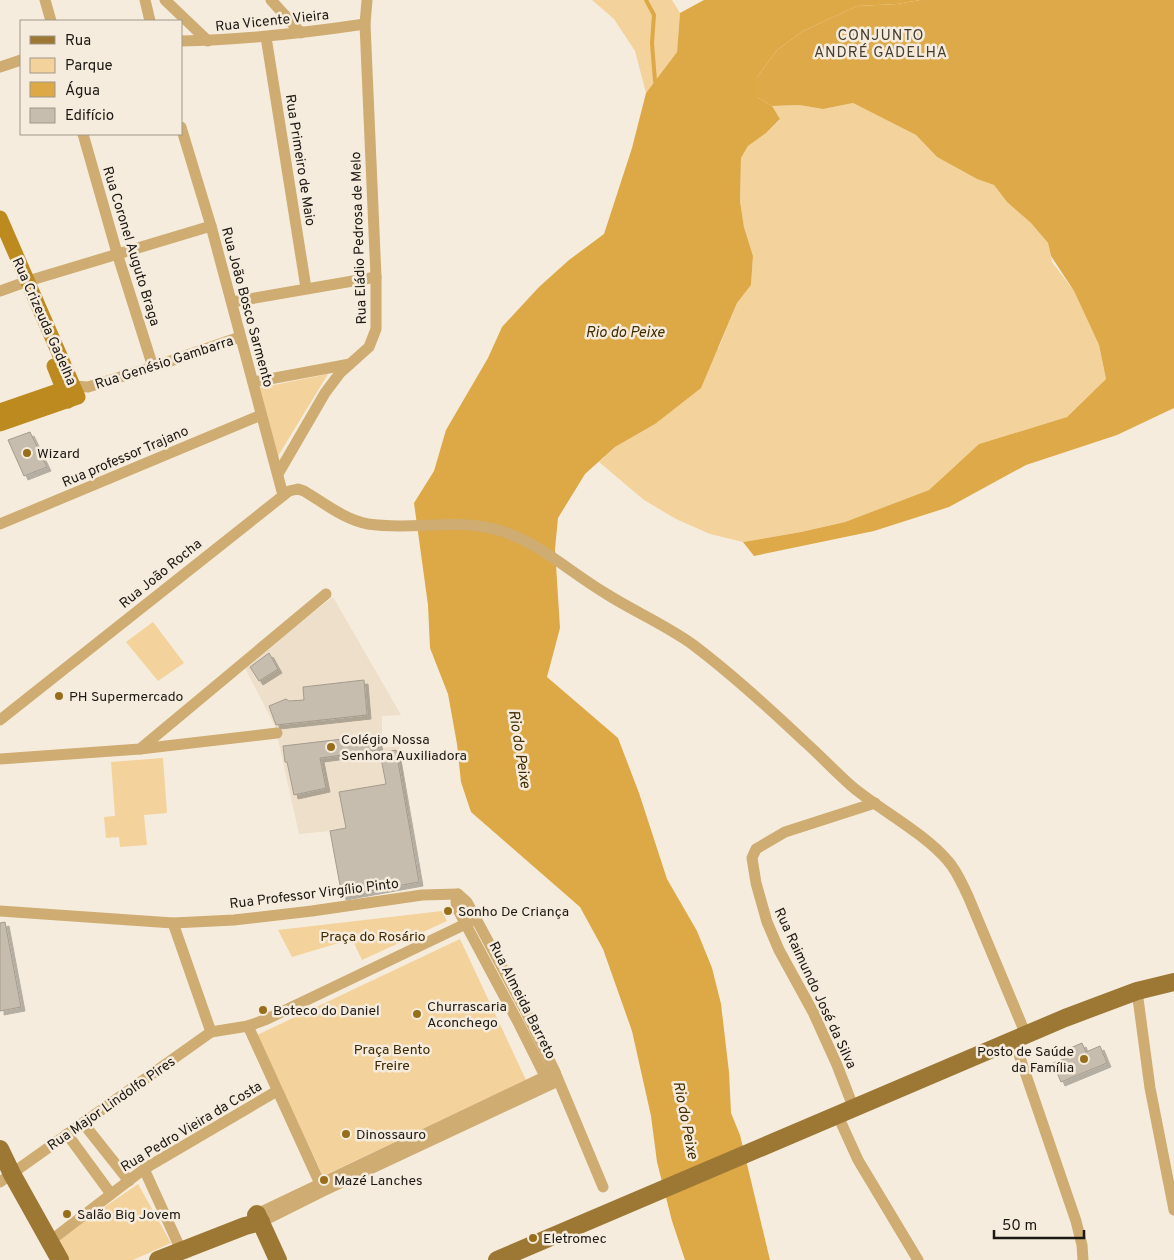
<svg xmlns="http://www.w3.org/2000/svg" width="1174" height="1260" viewBox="0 0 1174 1260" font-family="Overpass,sans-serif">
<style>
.built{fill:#eddfc9}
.green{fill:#f4d29b}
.forest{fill:#dea948}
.water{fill:#dda846}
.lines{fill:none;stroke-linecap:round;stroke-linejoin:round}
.stream{stroke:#dda846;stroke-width:4}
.building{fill:#c7bdaf;stroke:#a49b8d;filter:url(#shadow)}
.street{stroke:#ceac72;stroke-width:11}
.secondary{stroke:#bd8a20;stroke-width:15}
.primary{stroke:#9d7835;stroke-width:18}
.poi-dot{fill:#976e1a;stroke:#f6ecdd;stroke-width:2}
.labels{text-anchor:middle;stroke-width:5;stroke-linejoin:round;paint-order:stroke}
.street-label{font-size:14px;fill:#1c1813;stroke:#f6ecdd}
.poi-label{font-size:14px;fill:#1c1813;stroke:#f6ecdd;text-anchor:start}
.park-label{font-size:14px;fill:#3e2900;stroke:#f6ecdd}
.neighbourhood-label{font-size:15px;letter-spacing:1px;fill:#463e32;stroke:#f6ecdd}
.water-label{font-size:15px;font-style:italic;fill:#412c01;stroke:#f6ecdd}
</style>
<defs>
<filter id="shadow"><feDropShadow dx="4" dy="4" stdDeviation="0" flood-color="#0004"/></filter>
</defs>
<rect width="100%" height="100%" fill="#f6ecdd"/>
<polygon class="built" points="333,597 401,715 382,716 382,748 399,746 419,882 342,896 330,831 299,834 275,726 244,666"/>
<g class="green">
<polygon points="592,0 672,0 680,13 677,52 646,93 635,51 614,19"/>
<polygon points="853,103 916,135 937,157 977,179 994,185 1007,202 1031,223 1048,243 1052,262 1074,291 1099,345 1106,379 1067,417 979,444 929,490 845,522 801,532 743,542 710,534 676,519 644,500 599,462 615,447 655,424 719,347 737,303 751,285 753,256 744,227 740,201 741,158 748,146 766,133 780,120 772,106 799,105 823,109"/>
<polygon points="328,374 275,461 254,389"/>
<polygon points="153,622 184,663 158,681 126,642"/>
<polygon points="163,758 167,813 144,815 147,845 120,847 119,837 106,838 104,817 115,816 111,762"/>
<polygon points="442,911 447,921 362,960 352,939 292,957 278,930"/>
<polygon points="460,939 526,1080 323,1176 257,1035"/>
<polygon points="138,1184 171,1243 133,1260 67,1260 55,1241"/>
</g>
<polygon class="forest" points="920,0 1174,0 1174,408 1117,435 1026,465 949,507 874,531 754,556 743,542 801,532 845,522 929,490 979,444 1067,417 1106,379 1099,345 1074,291 1051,256 1048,243 1031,223 1007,202 994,185 977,179 937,157 916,135 853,103 823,109 799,105 772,106 757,97 757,77 777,50 803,31 857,6 897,4"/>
<polygon class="water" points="704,0 920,0 897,4 857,6 803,31 777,50 757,77 757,97 772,106 780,119 766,133 748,146 741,158 740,201 744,227 753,256 751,285 737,303 701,388 655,424 615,447 585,474 558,518 555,549 560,628 547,677 618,738 639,793 667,879 697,931 712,968 721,1004 729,1072 731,1113 740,1135 770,1260 685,1260 672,1221 657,1162 651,1116 632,1031 603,949 580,907 471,812 461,782 457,744 448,694 430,648 428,605 414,503 434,471 446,430 488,358 502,327 539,287 569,260 604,234 632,148 646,93 677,52 680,13"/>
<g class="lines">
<polyline class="stream" points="646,0 654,15 652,43 655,81"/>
</g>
<g class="building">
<polygon points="30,432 47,467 24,476 8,440"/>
<polygon points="269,653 278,669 259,681 250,667"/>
<polygon points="364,680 367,715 276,725 269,706 286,699 289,701 304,700 303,687"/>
<polygon points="377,735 379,750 320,758 326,788 294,795 287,762 285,762 283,746"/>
<polygon points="396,750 419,882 342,896 330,831 346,828 339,792 386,784 380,753"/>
<polygon points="5,922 21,1007 0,1011 0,923"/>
<polygon points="1082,1043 1086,1052 1100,1046 1107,1063 1061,1082 1053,1063 1071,1056 1068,1049"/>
</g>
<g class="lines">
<g class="street">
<polyline points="45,0 51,21"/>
<polyline points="145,0 150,21"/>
<polyline points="165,0 208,41"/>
<polyline points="271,0 301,33"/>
<polyline points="266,37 306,288"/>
<path d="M 181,41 C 243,40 304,33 365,24"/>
<polyline points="0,67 21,60"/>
<polyline points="181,127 211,226 283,495"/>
<polyline points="83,134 117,253 153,367"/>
<polyline points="0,291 28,281 211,226"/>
<polyline points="232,302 376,277"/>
<polyline points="253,382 350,364"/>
<polyline points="74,386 88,387 153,367 240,337"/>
<polyline points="278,474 325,393 340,373 369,347 376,329 376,277 365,24 367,0"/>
<polyline points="0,524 261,415"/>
<path d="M 0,720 L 289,491 L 298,489 L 304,491 C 324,503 345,520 368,524 C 412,531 459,517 501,531 C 541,544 570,572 605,593 C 633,611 664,624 692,644 C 732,674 769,708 805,742 C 822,757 838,775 855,789 C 884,812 925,834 948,861 C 957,871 962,884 968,896 L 1026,1035"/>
<polyline points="140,749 277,733"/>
<polyline points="0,759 140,749 326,594"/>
<polyline points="458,894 456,902 457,908 519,1024 548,1082"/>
<polyline points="0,911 173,923 234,920 312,911 422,895 458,894 467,902 526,1012 555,1072 603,1187"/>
<polyline points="173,923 211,1032"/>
<polyline points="1137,991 1150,1088 1174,1210"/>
<polyline points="248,1026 322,1188"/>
<polyline points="1014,1040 1076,1221 1082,1245 1083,1260"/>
<polyline points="854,1109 837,1065 813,1012 779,950 767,922 756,883 752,858 756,849 785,832 875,803"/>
<polyline points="838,1116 858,1160 918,1260"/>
<polyline points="83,1123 129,1181"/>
<polyline points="67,1134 111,1194"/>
<polyline points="144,1169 181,1250"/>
<polyline points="0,1182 211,1032 248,1026 267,1019 476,919"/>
<polyline points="257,1214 555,1072"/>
<polyline points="261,1222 323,1191 558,1081"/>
<polyline points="50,1241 144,1169 277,1091"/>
</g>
<g class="secondary">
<polyline points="0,218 78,397 0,424"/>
<polyline points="54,366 68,401"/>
<polyline points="0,411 72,386"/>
</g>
<g class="primary">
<polyline points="0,1149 12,1174 60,1260"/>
<polyline points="256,1215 257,1214 278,1260"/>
<polyline points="158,1260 245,1226 261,1222"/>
<polyline points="497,1260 1065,1018 1137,991 1174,982"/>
</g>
</g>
<g class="poi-dot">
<circle cx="27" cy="453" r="5"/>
<circle cx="59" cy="696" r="5"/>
<circle cx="331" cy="747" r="5"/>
<circle cx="448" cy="911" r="5"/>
<circle cx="263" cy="1010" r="5"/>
<circle cx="417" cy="1014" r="5"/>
<circle cx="1084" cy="1059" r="5"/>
<circle cx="346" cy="1134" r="5"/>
<circle cx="324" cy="1180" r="5"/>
<circle cx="67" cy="1214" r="5"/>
<circle cx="533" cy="1238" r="5"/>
</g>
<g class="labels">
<g class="street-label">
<text transform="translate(272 20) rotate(-6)" y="5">Rua Vicente Vieira</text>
<text transform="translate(301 160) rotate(81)" y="5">Rua Primeiro de Maio</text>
<text transform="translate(358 238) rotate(-92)" y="5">Rua Eládio Pedrosa de Melo</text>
<text transform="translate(132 246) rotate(73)" y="5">Rua Coronel Auguto Braga</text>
<text transform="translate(248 307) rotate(75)" y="5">Rua João Bosco Sarmento</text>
<text transform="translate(45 321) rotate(66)" y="5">Rua Crizeuda Gadelha</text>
<text transform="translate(164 362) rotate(-18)" y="5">Rua Genésio Gambarra</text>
<text transform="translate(125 456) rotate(-23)" y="5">Rua professor Trajano</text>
<text transform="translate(160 573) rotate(-39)" y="5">Rua João Rocha</text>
<text transform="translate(314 893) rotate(-7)" y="5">Rua Professor Virgílio Pinto</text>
<text transform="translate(816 988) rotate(65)" y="5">Rua Raimundo José da Silva</text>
<text transform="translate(523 1000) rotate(63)" y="5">Rua Almeida Barreto</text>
<text transform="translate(111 1103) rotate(-35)" y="5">Rua Major Lindolfo Pires</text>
<text transform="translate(191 1126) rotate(-31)" y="5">Rua Pedro Vieira da Costa</text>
</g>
<g class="poi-label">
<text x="37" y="458">Wizard</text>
<text x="69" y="701">PH Supermercado</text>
<text x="341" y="744">Colégio Nossa<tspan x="341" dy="16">Senhora Auxiliadora</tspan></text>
<text x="458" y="916">Sonho De Criança</text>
<text x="427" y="1011">Churrascaria<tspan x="427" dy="16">Aconchego</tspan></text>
<text x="273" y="1015">Boteco do Daniel</text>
<text x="1074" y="1056" text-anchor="end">Posto de Saúde<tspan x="1074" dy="16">da Família</tspan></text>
<text x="356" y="1139">Dinossauro</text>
<text x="334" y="1185">Mazé Lanches</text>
<text x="77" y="1219">Salão Big Jovem</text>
<text x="543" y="1243">Eletromec</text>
</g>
<g class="park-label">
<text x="373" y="941">Praça do Rosário</text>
<text x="392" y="1054">Praça Bento<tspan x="392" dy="16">Freire</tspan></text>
</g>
<g class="neighbourhood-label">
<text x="881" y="40">CONJUNTO<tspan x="881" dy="17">ANDRÉ GADELHA</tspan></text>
</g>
<g class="water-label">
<text x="625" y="337">Rio do Peixe</text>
<text transform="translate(520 749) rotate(81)" y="5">Rio do Peixe</text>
<text transform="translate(686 1120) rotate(79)" y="5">Rio do Peixe</text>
</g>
</g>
<rect x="20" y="20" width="162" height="115" fill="#f6ecdd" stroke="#9f978c"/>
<rect x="30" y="36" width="25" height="8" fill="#9d7835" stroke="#9f978c"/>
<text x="65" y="45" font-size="15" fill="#1c1813">Rua</text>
<rect x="30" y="58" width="25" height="15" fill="#f4d29b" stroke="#9f978c"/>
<text x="65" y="70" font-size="15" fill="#1c1813">Parque</text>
<rect x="30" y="82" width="25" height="15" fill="#dda846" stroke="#9f978c"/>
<text x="65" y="95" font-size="15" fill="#1c1813">Água</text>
<rect x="30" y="108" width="25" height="15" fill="#c7bdaf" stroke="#9f978c"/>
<text x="65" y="120" font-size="15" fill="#1c1813">Edifício</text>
<path d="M994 1230v8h90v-8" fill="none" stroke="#1c1813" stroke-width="2.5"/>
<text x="1002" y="1230" font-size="15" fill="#1c1813" stroke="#f6ecdd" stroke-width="4" paint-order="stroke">50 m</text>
</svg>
